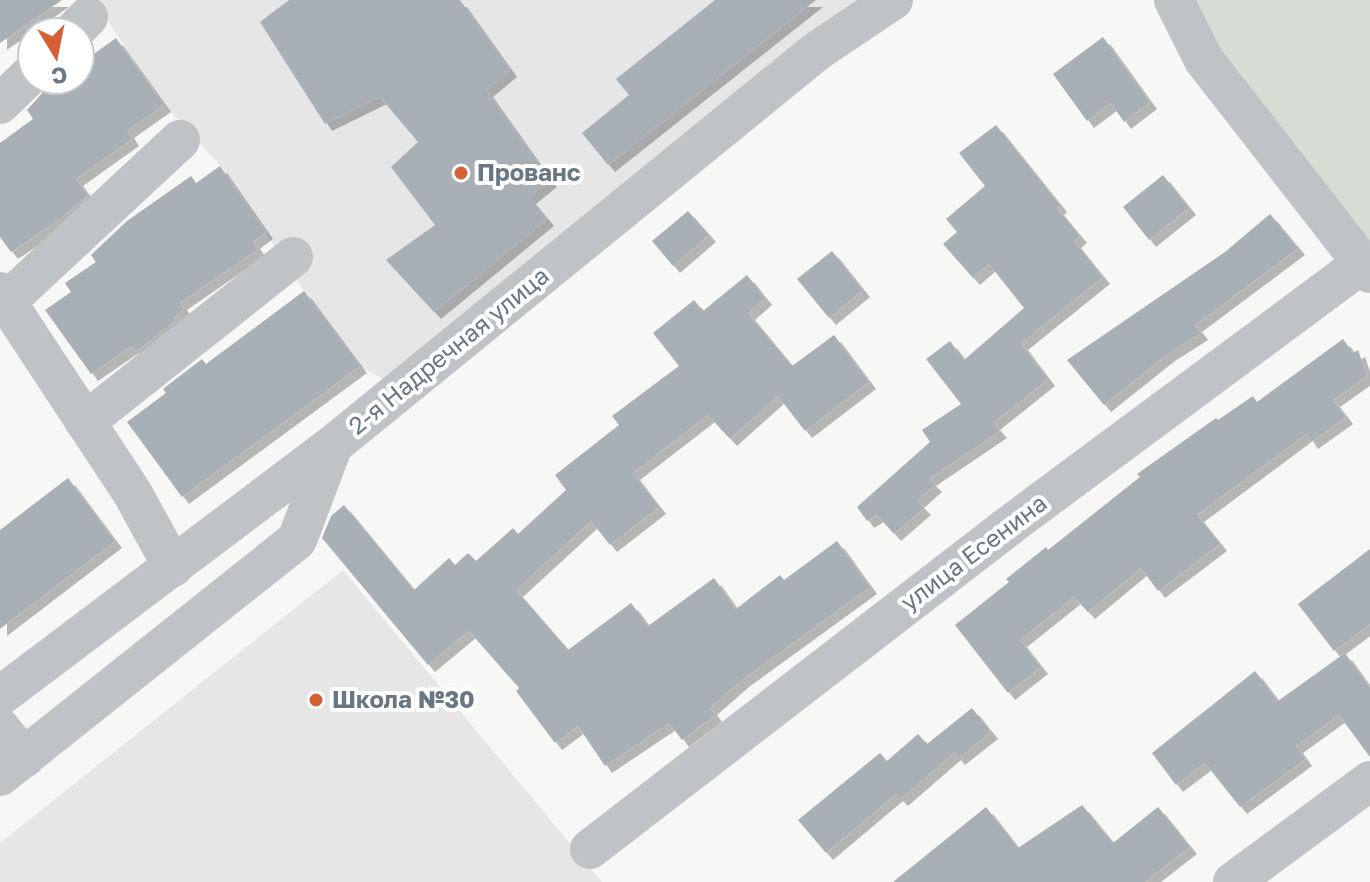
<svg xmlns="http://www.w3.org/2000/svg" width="1370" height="882" viewBox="0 0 1370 882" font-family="'Golos Text',sans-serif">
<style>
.built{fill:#e5e6e5}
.green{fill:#d7dcd4}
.building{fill:#a9b0b5;filter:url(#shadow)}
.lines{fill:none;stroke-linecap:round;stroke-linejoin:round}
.minor{stroke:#bfc3c6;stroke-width:40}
.poi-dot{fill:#d66036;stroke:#fff;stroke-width:3}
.labels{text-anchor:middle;stroke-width:8;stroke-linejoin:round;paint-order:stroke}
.poi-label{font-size:24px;font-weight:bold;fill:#697783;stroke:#fff;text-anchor:start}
.street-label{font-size:24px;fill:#697783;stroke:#fff}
</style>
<defs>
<filter id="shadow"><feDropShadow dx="7" dy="7" stdDeviation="0" flood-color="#0004"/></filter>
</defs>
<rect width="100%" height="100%" fill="#f7f7f5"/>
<g class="built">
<polygon points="94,0 893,0 402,390 360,366 304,291 221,166 164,105"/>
<polygon points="343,570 602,882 0,882 0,843"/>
</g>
<polygon class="green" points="1174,0 1370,0 1370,273"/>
<g class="building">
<polygon points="0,0 62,0 0,43"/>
<polygon points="289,0 460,0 510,70 486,90 550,180 529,197 547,219 434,312 386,260 435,225 391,167 418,142 380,97 325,124 260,22"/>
<polygon points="715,0 816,0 608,165 582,133 629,95 616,79"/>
<polygon points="1103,37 1150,102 1124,122 1111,103 1087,121 1053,74"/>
<polygon points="116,38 164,105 127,131 132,139 76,179 88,195 63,217 11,252 0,237 0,143 33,119 27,110 54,80 80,80 80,64"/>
<polygon points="996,125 1060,205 1057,208 1080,236 1074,241 1103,277 1021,343 1048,379 993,423 1000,431 929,479 935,485 917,501 924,508 894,534 877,515 867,521 857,507 930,442 922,430 961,404 926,359 950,341 964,360 1024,308 989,264 973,278 943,244 957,232 946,219 985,186 959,153"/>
<polygon points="220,166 266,232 253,242 258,249 180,303 184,309 174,317 176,320 136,352 132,346 91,374 45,310 71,292 65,283 96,262 91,255 127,221 191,176 196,183"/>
<polygon points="1163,175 1189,208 1149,240 1123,207"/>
<polygon points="688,211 709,235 673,266 652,241"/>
<polygon points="1270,214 1298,248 1195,325 1201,333 1168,354 1104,405 1067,360 1225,252"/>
<polygon points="832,251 863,290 829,318 797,279"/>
<polygon points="747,275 765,298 748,313 792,366 834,335 869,382 805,431 778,396 730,439 708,415 633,473 659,507 610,545 591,521 516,590 568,650 631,603 648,626 714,578 736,609 780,575 784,580 837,541 870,587 742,680 710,708 715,715 682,740 669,723 605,766 578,726 555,743 516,691 519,688 469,631 428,665 322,538 331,516 344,505 414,590 449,558 455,565 468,553 476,561 513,528 518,534 566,490 555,475 619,425 612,416 679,366 653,333 694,300 703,311"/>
<polygon points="304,291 360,366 182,497 127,422 166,393 163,389 202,359 206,364"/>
<polygon points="1343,339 1353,353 1358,350 1367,376 1333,400 1346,417 1311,442 1306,434 1197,515 1220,544 1158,591 1141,568 1088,612 1074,597 1020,640 1041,667 1008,693 955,625 1009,582 1006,579 1046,547 1048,550 1140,477 1137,474 1216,418 1218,420 1253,396 1257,402"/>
<polygon points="68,478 115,541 0,629 0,530"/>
<polygon points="1370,549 1370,624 1334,651 1298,604"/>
<polygon points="1345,653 1370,688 1370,757 1339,715 1296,746 1305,759 1240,807 1205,763 1176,785 1152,753 1255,671 1278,701"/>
<polygon points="972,708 991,732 958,758 954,753 901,799 896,794 826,853 798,820 880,753 887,761 918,734 927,744"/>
<polygon points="1082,805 1113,843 1158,807 1190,847 1145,882 893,882 986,807 1018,848"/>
</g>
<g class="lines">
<g class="minor">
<polyline points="1174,0 1204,60 1370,273"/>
<polyline points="73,32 88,17"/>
<polyline points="0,104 32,73"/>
<polyline points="0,292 133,494 173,567"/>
<polyline points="6,302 180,140"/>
<polyline points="85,422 293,257"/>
<polyline points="0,696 333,445 817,51 893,0"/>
<polyline points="0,728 24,758"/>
<polyline points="0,776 297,540 333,445"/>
<polyline points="590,849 1014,522 1363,263"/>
<polyline points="1233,882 1370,781"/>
</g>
</g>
<g class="poi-dot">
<circle cx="461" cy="173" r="8"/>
<circle cx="316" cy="700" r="8"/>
</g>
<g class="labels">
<g class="poi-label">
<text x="477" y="181">Прованс</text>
<text x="332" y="708">Школа №30</text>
</g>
<g class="street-label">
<text transform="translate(449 351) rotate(-39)" y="8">2-я Надречная улица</text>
<text transform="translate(974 553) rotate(-37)" y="8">улица Есенина</text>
</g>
</g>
<g transform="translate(56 56) rotate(170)"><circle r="38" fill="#ffffff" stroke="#c3c9cd" stroke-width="2"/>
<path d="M0-6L14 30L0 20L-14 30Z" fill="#d66036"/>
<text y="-12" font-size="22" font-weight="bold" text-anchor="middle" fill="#697783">С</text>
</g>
</svg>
